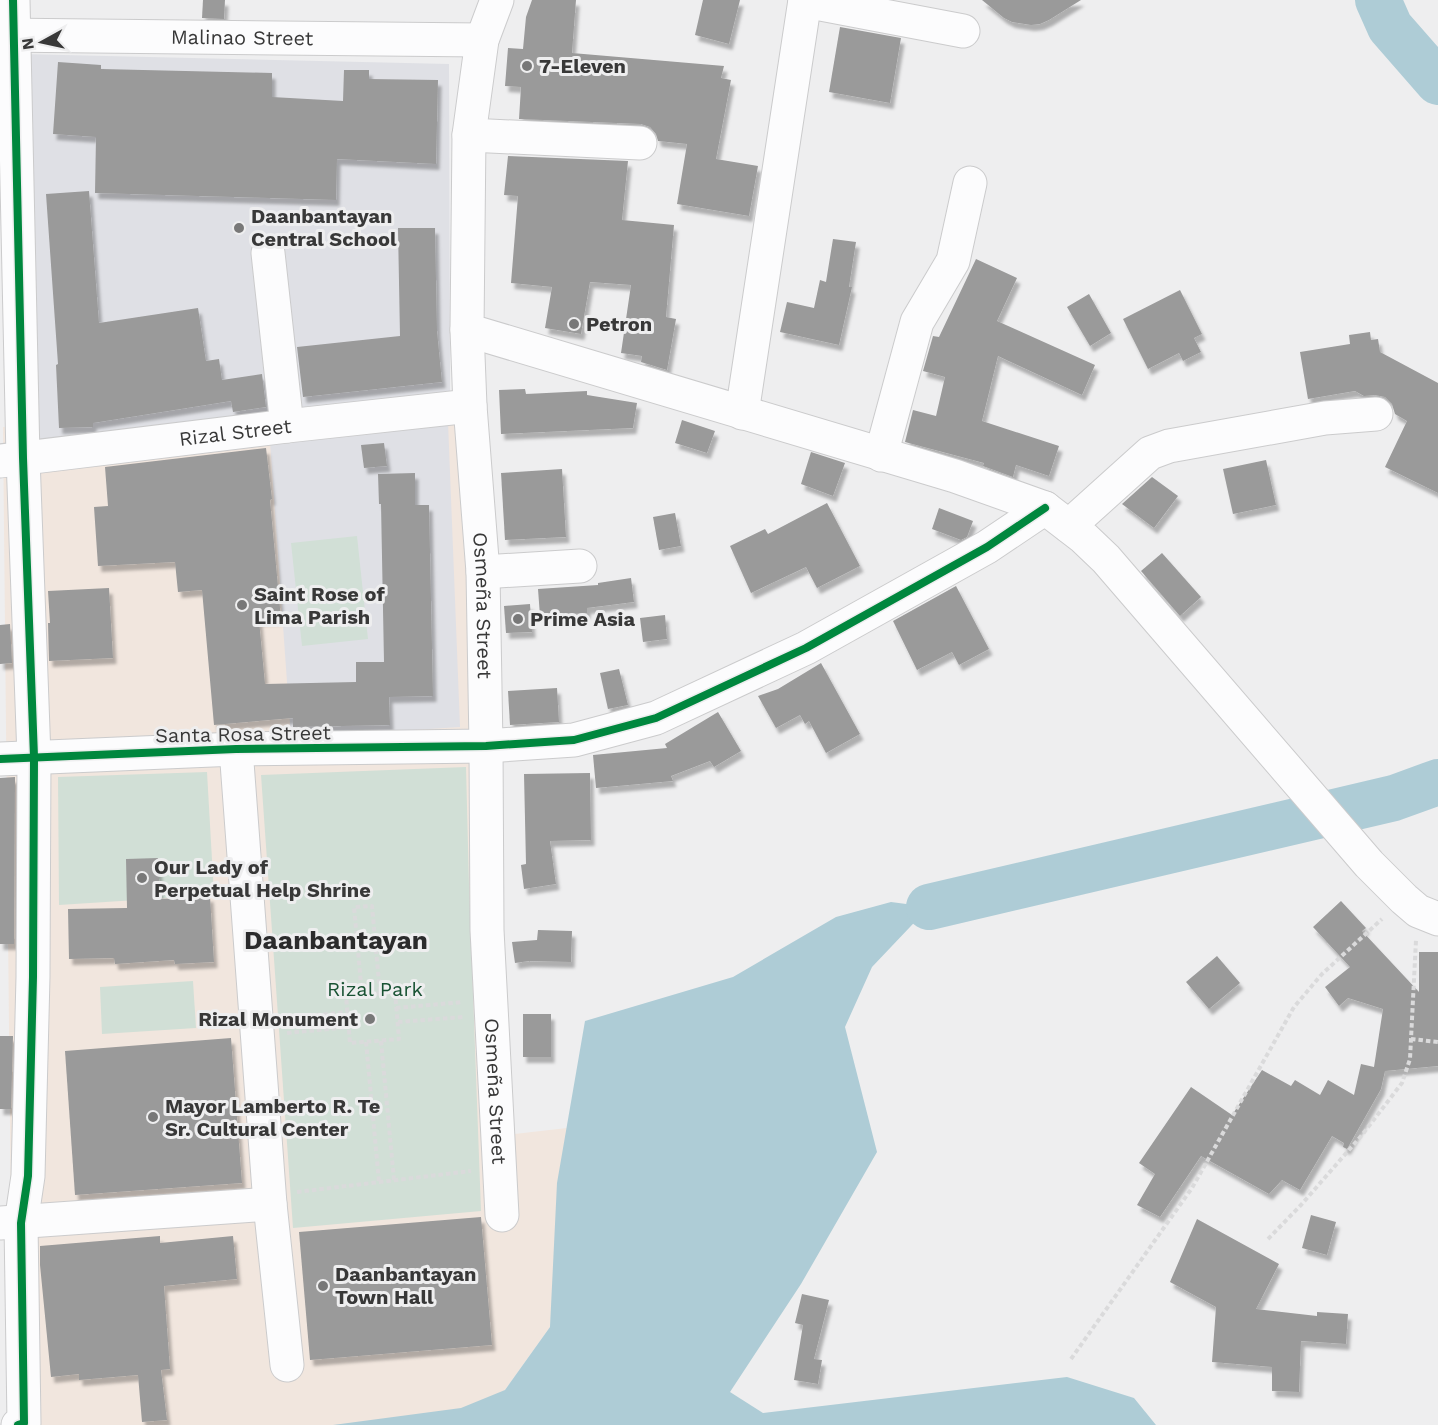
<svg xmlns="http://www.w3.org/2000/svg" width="1438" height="1425" viewBox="0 0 1438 1425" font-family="'Work Sans',sans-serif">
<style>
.industrial{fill:#f1e6de}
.built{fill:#dfe0e5}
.green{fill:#d1dfd6}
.water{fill:#aeccd6}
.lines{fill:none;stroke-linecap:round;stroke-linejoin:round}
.river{stroke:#aeccd6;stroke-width:46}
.building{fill:#9a9a9a;filter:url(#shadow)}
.minor-casing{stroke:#cbcbcc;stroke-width:35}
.major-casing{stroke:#cbcbcc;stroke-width:35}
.path{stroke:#dadadb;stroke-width:4;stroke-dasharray:4.5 3;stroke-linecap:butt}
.minor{stroke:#fcfcfd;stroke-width:33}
.major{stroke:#fcfcfd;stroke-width:33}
.cycleway-casing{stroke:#eeeeef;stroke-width:11}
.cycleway{stroke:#00873e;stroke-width:8}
.poi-dot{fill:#787878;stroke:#eeeeef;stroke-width:2}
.labels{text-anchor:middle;stroke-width:6;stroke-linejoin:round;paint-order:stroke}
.street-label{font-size:20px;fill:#383838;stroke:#eeeeef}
.poi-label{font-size:20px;font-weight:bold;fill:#383838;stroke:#eeeeef;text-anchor:start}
.park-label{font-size:20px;fill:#185233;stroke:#eeeeef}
.district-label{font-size:26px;font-weight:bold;fill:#2b2b2c;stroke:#eeeeef}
</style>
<defs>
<filter id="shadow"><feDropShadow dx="3.5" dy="6" stdDeviation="1.5" flood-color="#0004"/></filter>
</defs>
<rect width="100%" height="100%" fill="#eeeeef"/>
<polygon class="industrial" points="477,394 498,1136 567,1128 550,1327 505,1390 458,1425 13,1425 3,427"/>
<g class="built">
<polygon points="21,54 449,64 450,391 38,441"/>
<polygon points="448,422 460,727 291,738 270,442"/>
</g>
<g class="green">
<polygon points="357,536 368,639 302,646 291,543"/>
<polygon points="466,767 469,885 481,1211 293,1228 261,775"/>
<polygon points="207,772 214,895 59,905 58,777"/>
<polygon points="193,981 196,1028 102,1034 100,987"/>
</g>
<polygon class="water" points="891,902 929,907 872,967 845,1027 877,1152 801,1284 730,1392 763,1413 1067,1377 1134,1398 1156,1425 333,1425 461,1408 505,1390 550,1327 557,1183 585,1021 733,977 836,917"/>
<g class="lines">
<g class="river">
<polyline points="1378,0 1390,27 1438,82"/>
<polyline points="929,907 1394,798 1438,782"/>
</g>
</g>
<g class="building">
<polygon points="203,0 225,0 224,19 202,18"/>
<polygon points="532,0 576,0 572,53 724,66 721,78 731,80 716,159 758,166 749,216 677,204 687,144 658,141 656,134 650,127 641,124 519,119 521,87 505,86 508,48 523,49 526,17"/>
<polygon points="703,0 740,0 729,44 695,35"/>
<polygon points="982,0 1081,0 1049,20 1040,24 1031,25 1012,22 1004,18"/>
<polygon points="840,27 901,38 890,103 829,92"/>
<polygon points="58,62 101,65 101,69 272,73 272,97 343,101 344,70 369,70 369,79 438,80 436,164 337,159 336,200 95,193 96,137 53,134"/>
<polygon points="508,156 628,161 622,220 674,225 666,317 676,319 667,370 641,362 642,356 621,353 631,285 590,282 581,334 545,328 552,287 511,283 518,196 504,195"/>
<polygon points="89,191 99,323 198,308 206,361 219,359 222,380 262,374 266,407 233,412 231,401 93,423 93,427 59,428 56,365 58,364 46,194"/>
<polygon points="398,228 435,228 437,331 442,382 303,397 297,347 400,336"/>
<polygon points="833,239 856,242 849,287 852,287 839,345 780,332 787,302 814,308 820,280 826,282"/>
<polygon points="976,259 1017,278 997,321 1095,365 1082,395 998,356 982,421 1059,446 1049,476 1016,465 1013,477 983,466 984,463 905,442 913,410 936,416 945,377 923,371 933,336 939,337"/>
<polygon points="1180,290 1202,334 1194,338 1201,352 1183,361 1179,353 1148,369 1123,319"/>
<polygon points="1089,294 1111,333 1090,346 1067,307"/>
<polygon points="1370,332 1371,340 1378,339 1380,352 1438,383 1438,493 1385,467 1407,421 1395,414 1392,404 1385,397 1375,395 1364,396 1355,391 1308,399 1300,352 1350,344 1349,335"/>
<polygon points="525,389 526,394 587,391 587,395 637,403 633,428 501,434 499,390"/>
<polygon points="682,420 715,431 707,453 675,443"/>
<polygon points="384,443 387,466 364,468 361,445"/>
<polygon points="266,448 272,499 270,500 281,619 259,620 265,684 356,682 356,662 384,662 381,504 379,504 378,474 415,473 415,505 429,505 433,696 389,697 390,725 293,727 293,718 214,725 202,590 178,592 175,562 98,566 94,507 108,506 105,467"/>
<polygon points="811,452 845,463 833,496 801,484"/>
<polygon points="1266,460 1276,505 1233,514 1223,469"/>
<polygon points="562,469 566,537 505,540 501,473"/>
<polygon points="1152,477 1178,496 1154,528 1122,504"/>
<polygon points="827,503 860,566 817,588 806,567 751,593 730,546 765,529 768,534"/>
<polygon points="939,508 973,521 967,537 961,540 932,529"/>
<polygon points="675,513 681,546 659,550 653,517"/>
<polygon points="1162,553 1201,597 1180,616 1141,571"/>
<polygon points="631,578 634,602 587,608 587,613 540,616 538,589 598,585 598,583"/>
<polygon points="956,586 989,649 959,665 952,652 917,670 893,621"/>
<polygon points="109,588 113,658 49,661 48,623 50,623 48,591"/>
<polygon points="530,604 532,632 506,633 504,606"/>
<polygon points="665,615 667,639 643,642 640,618"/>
<polygon points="10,624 12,663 0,664 0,625"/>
<polygon points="821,663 860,734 826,753 809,721 805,724 800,715 776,728 758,696 778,689"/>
<polygon points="619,669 628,705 608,709 600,673"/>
<polygon points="557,688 559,722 510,725 508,691"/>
<polygon points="718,712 741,751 714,767 710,761 671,776 673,781 596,788 593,755 667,748 665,744"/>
<polygon points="590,773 591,840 550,841 556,884 524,889 521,865 526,864 524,774"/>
<polygon points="15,777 14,944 0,944 0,778"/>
<polygon points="158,858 160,899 210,896 214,962 175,964 174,960 115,964 114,958 69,959 68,909 127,908 126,859"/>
<polygon points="1341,901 1366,928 1362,931 1419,992 1419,952 1438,952 1438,1066 1385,1071 1381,1089 1347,1149 1343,1147 1344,1143 1332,1136 1300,1190 1282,1180 1269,1194 1201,1156 1160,1217 1137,1205 1155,1174 1139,1163 1191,1087 1232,1115 1262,1070 1291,1086 1295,1080 1320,1095 1328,1080 1354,1095 1361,1064 1374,1067 1383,1009 1348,998 1339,1006 1325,987 1350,967 1313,927"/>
<polygon points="538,930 572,931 571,962 529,961 515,963 512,942 537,940"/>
<polygon points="1217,956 1240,983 1209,1009 1186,982"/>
<rect x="523" y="1014" width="28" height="43"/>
<polygon points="0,1036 13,1036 11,1109 0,1109"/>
<polygon points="231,1038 242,1183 75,1195 65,1051"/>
<polygon points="1311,1215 1336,1222 1327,1255 1302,1248"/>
<polygon points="481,1217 492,1345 310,1360 299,1232"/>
<polygon points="1197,1219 1279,1264 1256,1309 1317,1316 1317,1312 1348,1314 1346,1344 1301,1341 1299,1392 1272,1391 1272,1367 1212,1362 1216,1307 1170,1282"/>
<polygon points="160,1236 160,1243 233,1236 237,1279 164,1286 170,1369 161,1370 167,1420 142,1422 138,1375 79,1380 79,1374 51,1377 40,1265 40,1246"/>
<polygon points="802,1294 829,1300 814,1359 822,1360 818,1384 794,1380 803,1325 795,1323"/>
</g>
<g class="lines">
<defs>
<g id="minor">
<polyline points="13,0 23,458 34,757 33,977 28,1176 21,1223 24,1423 18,1425"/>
<polyline points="805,1 963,31"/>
<polyline points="469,135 640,143"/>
<polyline points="268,253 287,426"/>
<path id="s1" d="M 467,330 L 470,406 L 483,572 L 486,746 L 487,930 L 502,1215"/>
<polyline points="742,413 805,0"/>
<polyline points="881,455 917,322 953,261 970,183"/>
<path id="s2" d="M 0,461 L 287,426 L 470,406"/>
<polyline points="1069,526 1150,453 1169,446 1325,418 1376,414"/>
<polyline points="483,572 580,566"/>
<polyline points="236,749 270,1204 287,1365"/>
<polyline points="0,759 236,749 486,746 574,740 656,718 806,648 987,547 1045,508"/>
<polyline points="0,1223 270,1204"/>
</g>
<g id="major">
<polyline points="497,0 482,40 469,135 467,330 955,476 1045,508 1084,538 1106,559 1369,864 1404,899 1418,911 1438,919"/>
<path id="s3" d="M 0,35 L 482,40"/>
</g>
</defs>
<use href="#minor" class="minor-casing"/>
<use href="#major" class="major-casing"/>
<g class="path">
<polygon points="395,992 399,1039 350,1043 346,996"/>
<polyline points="362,995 354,907 372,906 380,993"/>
<polyline points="396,1008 463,1002"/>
<polyline points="286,1018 348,1012"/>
<polyline points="398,1022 463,1017"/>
<polyline points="287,1033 349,1027"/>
<polyline points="1411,1039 1438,1042"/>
<polyline points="381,1041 394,1180"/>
<polyline points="366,1042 379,1182"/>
<polyline points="297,1192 471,1171"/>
<polyline points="1268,1239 1301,1205 1362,1135 1402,1083 1410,1059 1416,940"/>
<polyline points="1071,1359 1192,1188 1294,1007 1322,974 1382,919"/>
</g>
<use href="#minor" class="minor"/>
<use href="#major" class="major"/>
<defs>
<g id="cycleway">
<polyline points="13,0 23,458 34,757 33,977 28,1176 21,1223 24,1423 18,1425"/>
<polyline points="0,759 236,749 486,746 574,740 656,718 806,648 987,547 1045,508"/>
</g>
</defs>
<use href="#cycleway" class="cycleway-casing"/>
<use href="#cycleway" class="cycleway"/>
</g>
<g class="poi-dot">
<circle cx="527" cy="66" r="6"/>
<circle cx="239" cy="228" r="6"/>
<circle cx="574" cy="324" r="6"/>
<circle cx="242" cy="605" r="6"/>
<circle cx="518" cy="619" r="6"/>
<circle cx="142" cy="878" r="6"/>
<circle cx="370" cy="1019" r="6"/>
<circle cx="153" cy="1117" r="6"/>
<circle cx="323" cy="1286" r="6"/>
</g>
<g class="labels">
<g class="street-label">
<text dy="7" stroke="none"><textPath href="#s3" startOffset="242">Malinao Street</textPath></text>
<text dy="7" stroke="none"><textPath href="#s2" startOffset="237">Rizal Street</textPath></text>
<text dy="7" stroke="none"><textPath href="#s1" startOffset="276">Osmeña Street</textPath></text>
<text transform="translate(243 734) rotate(-1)" y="7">Santa Rosa Street</text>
<text dy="7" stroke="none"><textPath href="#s1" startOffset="762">Osmeña Street</textPath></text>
</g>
<g class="poi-label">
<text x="539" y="73">7-Eleven</text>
<text x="251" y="223">Daanbantayan<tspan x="251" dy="23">Central School</tspan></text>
<text x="586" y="331">Petron</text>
<text x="254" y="601">Saint Rose of<tspan x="254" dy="23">Lima Parish</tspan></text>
<text x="530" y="626">Prime Asia</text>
<text x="154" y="874">Our Lady of<tspan x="154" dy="23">Perpetual Help Shrine</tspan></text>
<text x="358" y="1026" text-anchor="end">Rizal Monument</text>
<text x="165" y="1113">Mayor Lamberto R. Te<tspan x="165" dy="23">Sr. Cultural Center</tspan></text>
<text x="335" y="1281">Daanbantayan<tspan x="335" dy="23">Town Hall</tspan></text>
</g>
<g class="park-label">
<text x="375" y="996">Rizal Park</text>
</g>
<g class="district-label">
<text x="336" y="949">Daanbantayan</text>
</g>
</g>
<g transform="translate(42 42) rotate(262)" stroke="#eeeeef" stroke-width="4.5" paint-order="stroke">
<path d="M0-4.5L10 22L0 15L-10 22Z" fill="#383838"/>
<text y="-9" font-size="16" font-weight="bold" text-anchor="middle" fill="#383838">N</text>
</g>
</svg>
